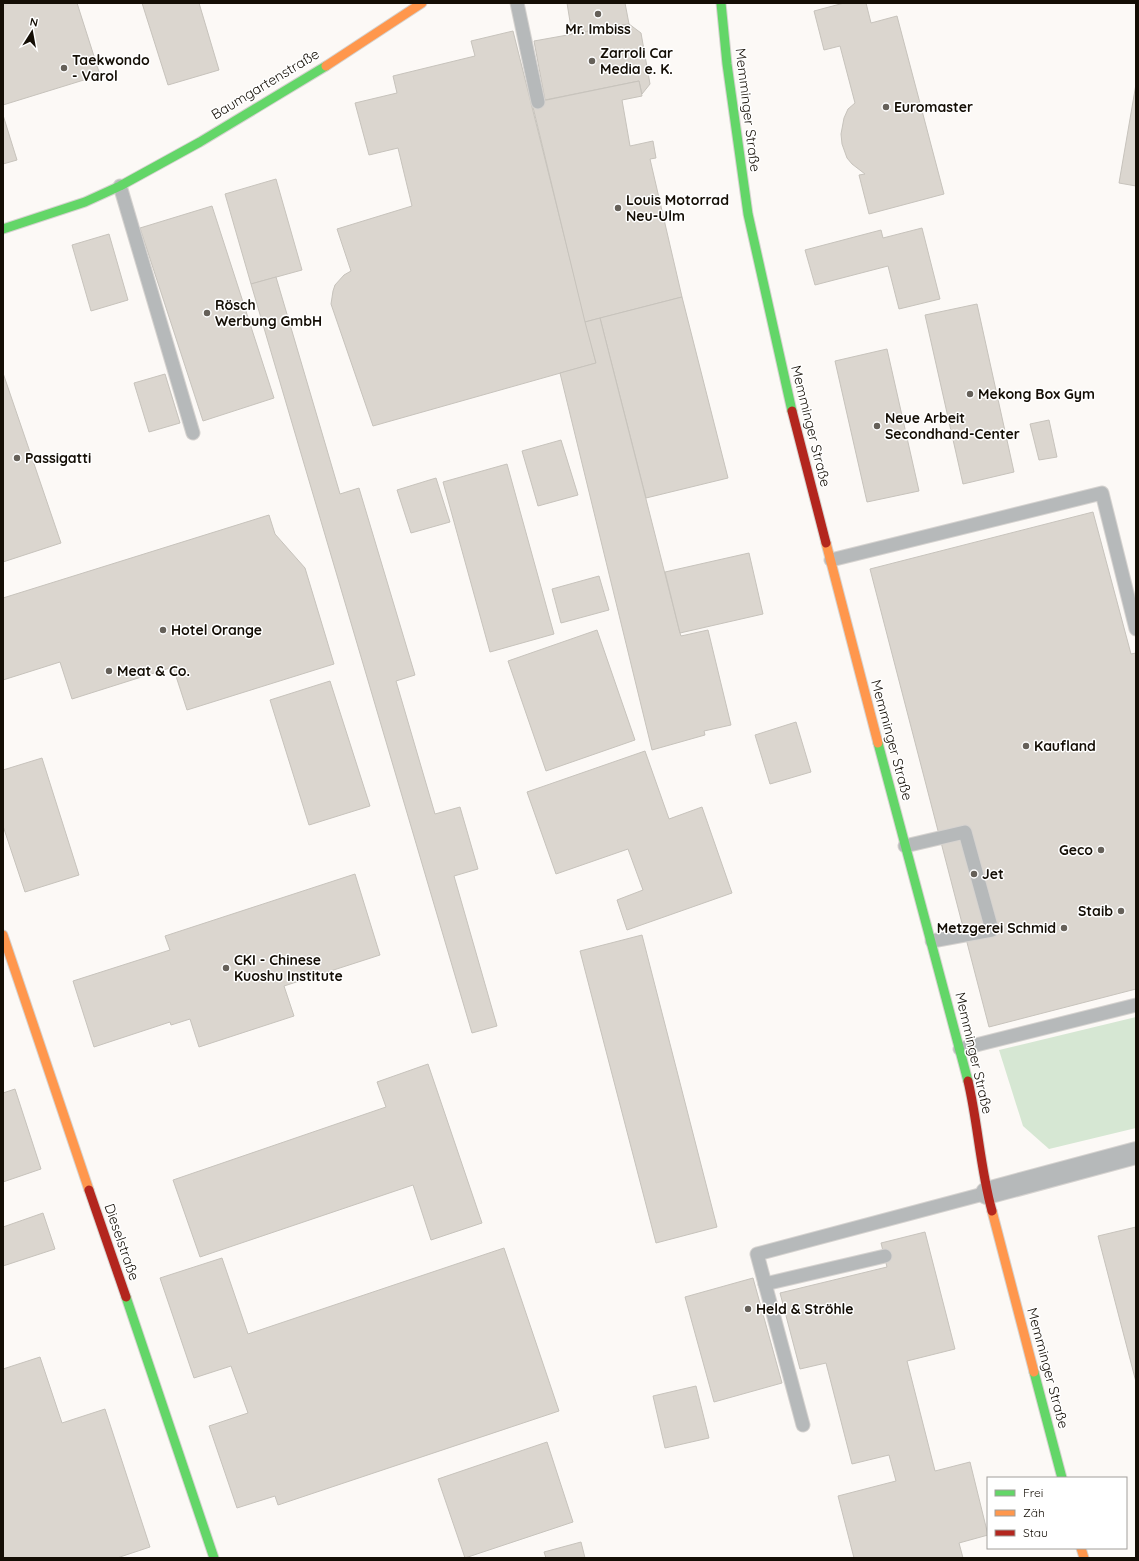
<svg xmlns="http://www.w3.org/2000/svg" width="1139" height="1561" viewBox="0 0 1139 1561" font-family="Quicksand,sans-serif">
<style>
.green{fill:#d6e7d3}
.building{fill:#dbd6cf;stroke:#c7c3bc}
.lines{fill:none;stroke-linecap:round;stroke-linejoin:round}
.lane-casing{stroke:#d6d3d0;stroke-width:15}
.street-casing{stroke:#d6d3d0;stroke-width:24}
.fast-casing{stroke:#d6d3d0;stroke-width:11}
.slow-casing{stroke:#d6d3d0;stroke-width:11}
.jam-casing{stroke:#d6d3d0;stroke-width:11}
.lane{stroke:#b6b9ba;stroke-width:13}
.street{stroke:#b6b9ba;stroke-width:22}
.fast{stroke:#63d668;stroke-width:9}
.slow{stroke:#ff974d;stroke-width:9}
.jam{stroke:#b3261e;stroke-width:9}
.poi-dot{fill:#656059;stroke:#fff;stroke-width:1.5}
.labels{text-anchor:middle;stroke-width:3;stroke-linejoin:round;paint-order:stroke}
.poi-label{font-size:14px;font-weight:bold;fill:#140e05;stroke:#fff;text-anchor:start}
.street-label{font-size:14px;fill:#140e05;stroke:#fff}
</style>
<rect width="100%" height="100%" fill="#fcf9f6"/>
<polygon class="green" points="1136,1017 1136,1128 1049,1149 1023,1126 999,1050"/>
<g class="building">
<polygon points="3,3 77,3 100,75 3,105"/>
<polygon points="142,3 199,3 219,70 168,85"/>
<polygon points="567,3 625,3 629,24 572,34"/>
<polygon points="844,3 866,3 871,23 897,16 944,194 869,214 859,175 865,174 852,164 847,158 842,144 841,134 844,118 848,109 855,103 840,46 824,50 814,11"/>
<polygon points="629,24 641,33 650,84 642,94 639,81 545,100 534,41"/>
<polygon points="513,31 596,363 373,426 331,304 333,291 335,285 344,275 351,271 337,229 412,206 398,148 369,155 355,103 397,93 393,76 475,56 471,41"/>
<polygon points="639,81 642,96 622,100 630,146 653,141 656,158 650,159 682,297 585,322 532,103"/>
<polygon points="1136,84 1136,186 1119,183"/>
<polygon points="3,115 17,160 3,164"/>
<polygon points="276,179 302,270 251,284 225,194"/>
<polygon points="212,206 274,398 203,421 140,228"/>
<polygon points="922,228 940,299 899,309 888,266 815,285 805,250 881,230 883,238"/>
<polygon points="109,234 128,300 91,311 72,245"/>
<polygon points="276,277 340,494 359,488 415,675 396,681 435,814 460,807 478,869 454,876 497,1026 472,1033 251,284"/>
<polygon points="682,297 728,478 646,498 600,318"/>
<polygon points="977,304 1014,472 963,484 925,315"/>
<polygon points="600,318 680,633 681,636 708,630 731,725 704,731 705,735 652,750 560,373 596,363 585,322"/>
<polygon points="887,349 919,491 867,502 835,361"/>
<polygon points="3,373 61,543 3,562"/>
<polygon points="165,374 180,423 149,432 134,383"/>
<polygon points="1049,420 1057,457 1039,460 1030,424"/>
<polygon points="561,440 578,495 538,506 522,451"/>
<polygon points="507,464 554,634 490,652 443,482"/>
<polygon points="436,478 450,522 411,533 397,490"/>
<polygon points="1093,512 1131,654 1136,653 1136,989 989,1027 870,569"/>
<polygon points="269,515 275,534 305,568 334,664 187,710 173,667 72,699 60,662 3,680 3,598"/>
<polygon points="749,553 763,614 680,633 665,572"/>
<polygon points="599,576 609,610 561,623 552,589"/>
<polygon points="597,630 635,740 546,771 508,661"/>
<polygon points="330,681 370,806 309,825 270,700"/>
<polygon points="796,722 811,772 770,784 755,735"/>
<polygon points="645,751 669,819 702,807 732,893 627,930 617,900 643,890 628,849 556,874 527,792"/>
<polygon points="42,758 79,875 25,892 3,826 3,770"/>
<polygon points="355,874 380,955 284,986 294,1016 199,1047 190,1019 171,1025 170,1022 94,1047 73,981 170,950 165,936"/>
<polygon points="642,935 717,1227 656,1243 580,951"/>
<polygon points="428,1064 482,1223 431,1240 413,1185 200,1257 173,1180 386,1107 377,1082"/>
<polygon points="15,1089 41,1169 3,1182 3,1093"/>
<polygon points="43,1213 55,1249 3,1266 3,1227"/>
<polygon points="1136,1227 1136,1382 1098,1236"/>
<polygon points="925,1232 955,1349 907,1361 935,1471 970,1462 988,1535 959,1543 963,1558 854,1558 838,1496 896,1481 889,1455 852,1464 826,1363 800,1369 780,1293 887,1267 881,1243"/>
<polygon points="504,1248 559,1411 278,1505 275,1496 237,1508 209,1426 248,1413 231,1366 194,1378 160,1278 222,1258 248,1334"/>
<polygon points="753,1278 782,1383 714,1402 685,1297"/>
<polygon points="40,1357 62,1423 105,1409 150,1547 117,1558 3,1558 3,1369"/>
<polygon points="696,1386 709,1438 665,1448 653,1396"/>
<polygon points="547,1442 573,1522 465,1558 438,1479"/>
<polygon points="581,1542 585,1558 546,1558 544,1552"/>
</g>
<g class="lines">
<defs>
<g id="lane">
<polyline points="517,3 538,102"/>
<polyline points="120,186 193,433"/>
<polyline points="831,560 1102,493 1136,629"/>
<polyline points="905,846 965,832 992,930 932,941"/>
<polyline points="960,1049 1136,1005"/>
<polyline points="765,1284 885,1256"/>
<polyline points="803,1425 757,1254 987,1193"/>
</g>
<polyline id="street" points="987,1193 1136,1153"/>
<g id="fast">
<polyline points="721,3 727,64 748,214 792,411"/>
<polyline points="3,229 85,202 120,186 200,142 326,66"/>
<polyline points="878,743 968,1081"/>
<polyline points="126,1297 214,1558"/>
<polyline points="1034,1372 1062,1478"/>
</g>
<g id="slow">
<polyline points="326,66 422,3"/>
<polyline points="826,543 878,743"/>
<polyline points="3,935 89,1190"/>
<polyline points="992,1211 1034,1372"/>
<polyline points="1081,1548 1084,1558"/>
</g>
<g id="jam">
<polyline points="792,411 826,543"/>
<path d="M 968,1081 C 978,1123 980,1168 992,1211"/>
<polyline points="89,1190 126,1297"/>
</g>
</defs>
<use href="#lane" class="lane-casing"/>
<use href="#street" class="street-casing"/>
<use href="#fast" class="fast-casing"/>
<use href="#slow" class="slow-casing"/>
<use href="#jam" class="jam-casing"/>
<use href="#lane" class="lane"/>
<use href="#street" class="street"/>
<use href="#fast" class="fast"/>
<use href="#slow" class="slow"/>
<use href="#jam" class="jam"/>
</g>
<g class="poi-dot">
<circle cx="598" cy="14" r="4"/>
<circle cx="592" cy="61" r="4"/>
<circle cx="64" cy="68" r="4"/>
<circle cx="886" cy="107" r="4"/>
<circle cx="618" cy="208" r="4"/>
<circle cx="207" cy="313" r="4"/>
<circle cx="970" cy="394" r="4"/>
<circle cx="877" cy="426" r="4"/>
<circle cx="17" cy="458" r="4"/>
<circle cx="163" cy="630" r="4"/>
<circle cx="109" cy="671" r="4"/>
<circle cx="1026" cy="746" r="4"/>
<circle cx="1101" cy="850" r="4"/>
<circle cx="974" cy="874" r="4"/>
<circle cx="1121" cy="911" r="4"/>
<circle cx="1064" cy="928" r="4"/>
<circle cx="226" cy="968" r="4"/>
<circle cx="748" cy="1309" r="4"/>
</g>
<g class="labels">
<g class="poi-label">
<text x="598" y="34" text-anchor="middle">Mr. Imbiss</text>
<text x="600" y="58">Zarroli Car<tspan x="600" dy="16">Media e. K.</tspan></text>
<text x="72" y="65">Taekwondo<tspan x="72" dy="16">- Varol</tspan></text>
<text x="894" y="112">Euromaster</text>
<text x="626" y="205">Louis Motorrad<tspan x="626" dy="16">Neu-Ulm</tspan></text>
<text x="215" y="310">Rösch<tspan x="215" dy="16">Werbung GmbH</tspan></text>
<text x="978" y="399">Mekong Box Gym</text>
<text x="885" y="423">Neue Arbeit<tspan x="885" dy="16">Secondhand-Center</tspan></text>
<text x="25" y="463">Passigatti</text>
<text x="171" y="635">Hotel Orange</text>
<text x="117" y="676">Meat &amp; Co.</text>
<text x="1034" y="751">Kaufland</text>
<text x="1093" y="855" text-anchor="end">Geco</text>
<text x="982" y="879">Jet</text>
<text x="1113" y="916" text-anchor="end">Staib</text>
<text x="1056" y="933" text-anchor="end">Metzgerei Schmid</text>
<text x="234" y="965">CKI - Chinese<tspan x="234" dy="16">Kuoshu Institute</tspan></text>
<text x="756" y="1314">Held &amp; Ströhle</text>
</g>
<g class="street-label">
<text transform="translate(265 84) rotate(-31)" y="5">Baumgartenstraße</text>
<text transform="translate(748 110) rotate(83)" y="5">Memminger Straße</text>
<text transform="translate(811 426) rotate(76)" y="5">Memminger Straße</text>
<text transform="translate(892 740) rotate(75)" y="5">Memminger Straße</text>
<text transform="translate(974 1053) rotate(77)" y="5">Memminger Straße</text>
<text transform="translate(122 1242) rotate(71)" y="5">Dieselstraße</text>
<text transform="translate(1048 1368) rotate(75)" y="5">Memminger Straße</text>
</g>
</g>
<rect width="1139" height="1561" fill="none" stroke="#140e05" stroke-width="8"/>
<rect x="987" y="1477" width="140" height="72" fill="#ffffff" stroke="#a19f9b"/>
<rect x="995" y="1490" width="20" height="6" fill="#63d668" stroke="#a19f9b"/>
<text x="1023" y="1497" font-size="12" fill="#140e05">Frei</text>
<rect x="995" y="1510" width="20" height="6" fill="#ff974d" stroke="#a19f9b"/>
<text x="1023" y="1517" font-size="12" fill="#140e05">Zäh</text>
<rect x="995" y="1530" width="20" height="6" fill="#b3261e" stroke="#a19f9b"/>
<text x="1023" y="1537" font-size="12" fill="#140e05">Stau</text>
<g transform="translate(32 32) rotate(11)" stroke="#ffffff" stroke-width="3" paint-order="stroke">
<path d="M0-3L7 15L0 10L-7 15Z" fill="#140e05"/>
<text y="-6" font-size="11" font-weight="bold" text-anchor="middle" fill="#140e05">N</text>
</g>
</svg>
